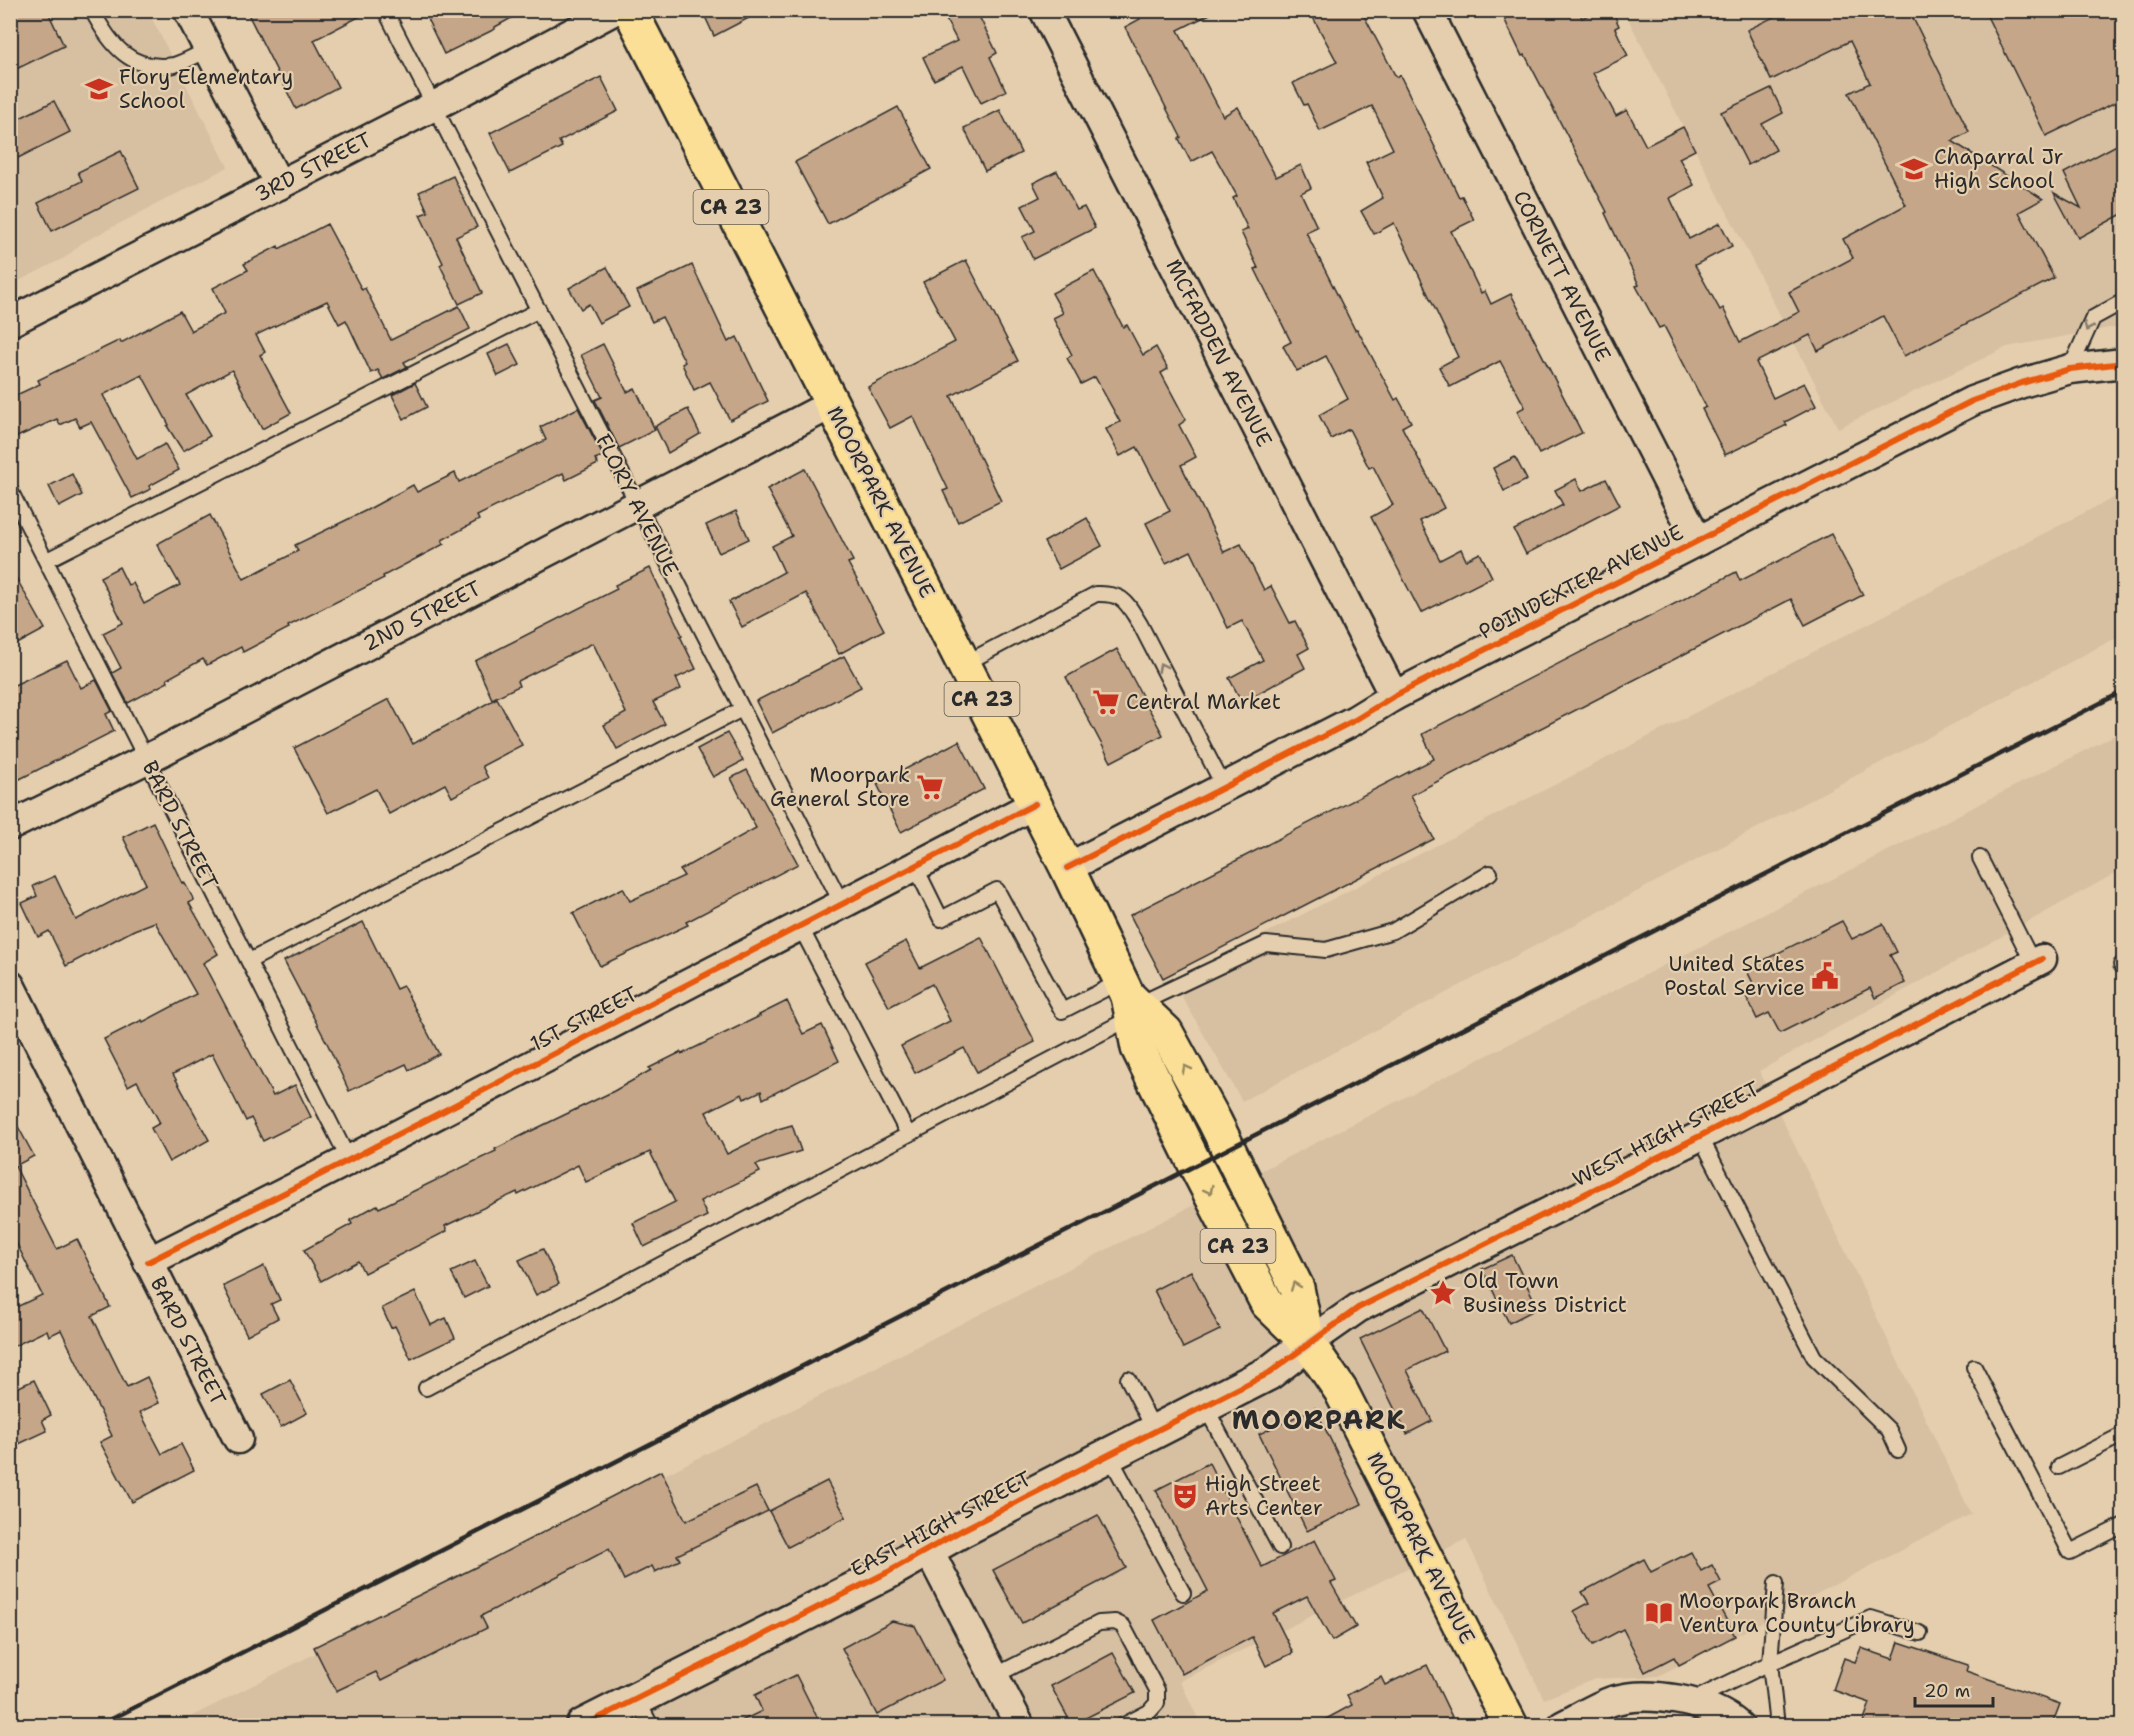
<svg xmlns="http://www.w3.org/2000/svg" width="2134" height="1736" viewBox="0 0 2134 1736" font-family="'Shantell Sans',sans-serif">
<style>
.built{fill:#d7bfa1}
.building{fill:#c5a688;stroke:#2b2b2b;stroke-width:1.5}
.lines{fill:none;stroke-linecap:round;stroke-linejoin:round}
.service-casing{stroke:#2b2b2b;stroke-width:18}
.minor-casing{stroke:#2b2b2b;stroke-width:33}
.tertiary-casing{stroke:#2b2b2b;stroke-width:38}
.primary-casing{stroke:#2b2b2b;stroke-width:38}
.service{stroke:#e4ceae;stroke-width:14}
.minor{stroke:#e4ceae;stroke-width:28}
.tertiary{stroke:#e4ceae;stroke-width:33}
.primary{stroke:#fbdf96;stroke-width:33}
.rail{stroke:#2b2b2b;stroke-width:4.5}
.cycleway-casing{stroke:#e4ceae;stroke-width:10}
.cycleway{stroke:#e8590c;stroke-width:6}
.oneway{stroke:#887c6c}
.oneway2{stroke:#938560}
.labels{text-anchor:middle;stroke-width:4.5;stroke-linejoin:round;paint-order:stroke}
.shield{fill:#e4ceae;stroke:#625c52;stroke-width:1.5}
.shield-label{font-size:20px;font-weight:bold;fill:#2b2b2b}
.poi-label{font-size:21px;fill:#2b2b2b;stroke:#e4ceae;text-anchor:start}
.street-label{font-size:21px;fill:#2b2b2b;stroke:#e4ceae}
.district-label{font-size:27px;font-weight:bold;letter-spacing:1.5px;fill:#2b2b2b;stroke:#e4ceae}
</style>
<rect width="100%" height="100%" fill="#e4ceae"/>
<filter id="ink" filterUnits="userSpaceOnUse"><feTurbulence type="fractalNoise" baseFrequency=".0167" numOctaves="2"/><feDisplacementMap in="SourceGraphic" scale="12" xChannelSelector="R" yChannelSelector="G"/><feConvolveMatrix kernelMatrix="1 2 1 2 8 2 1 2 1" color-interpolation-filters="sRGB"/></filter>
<g filter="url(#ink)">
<g class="built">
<polygon points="11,11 148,11 228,167 82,243 66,257 11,285"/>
<polygon points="1624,11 2123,11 2123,328 2109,328 2007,347 1838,428"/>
<polygon points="2123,493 2123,634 1242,1101 1173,981"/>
<polygon points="2123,731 2123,869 1759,1071 1971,1514 1658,1676 1595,1679 1544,1699 1466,1539 1180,1681 1201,1725 173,1726"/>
</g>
<g class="building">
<polygon points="10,10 47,10 64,46 10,72"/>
<polygon points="246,10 372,10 314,40 338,87 296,109"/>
<polygon points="423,10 526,10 495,27 495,29 444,54"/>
<polygon points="702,10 764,10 714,36"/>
<polygon points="941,10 976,10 997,53 990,57 1006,91 981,103 963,66 934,80 923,57 957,41"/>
<polygon points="1136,10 1218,10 1178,30 1223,116 1238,107 1276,177 1301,165 1311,188 1301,193 1317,227 1306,232 1355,330 1357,329 1395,400 1398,398 1411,422 1402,427 1444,508 1420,521 1440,560 1461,549 1466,560 1480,553 1492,577 1421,613 1371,517 1393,505 1373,466 1369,468 1349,429 1331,439 1319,415 1348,399 1326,356 1297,371 1283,346 1291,342 1255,269 1258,268 1241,232 1248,229 1233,198 1237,196 1212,151 1191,162 1179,139 1181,137 1125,27 1140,19"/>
<polygon points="1309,10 1361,10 1396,77 1400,75 1459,197 1462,196 1474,220 1451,231 1481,293 1485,291 1491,304 1511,294 1582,433 1539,454 1517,411 1525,407 1500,361 1450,387 1439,367 1458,357 1394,223 1374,234 1361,211 1383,198 1366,162 1393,149 1372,106 1320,131 1307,104 1304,105 1293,83 1337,62"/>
<polygon points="1500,10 1578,10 1582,18 1598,10 1612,10 1619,26 1615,28 1628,56 1593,73 1616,116 1627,110 1646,146 1683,127 1695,150 1679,158 1694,185 1670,198 1689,239 1720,223 1732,246 1695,265 1720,310 1723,308 1740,342 1799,312 1789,292 1853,258 1843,239 1906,205 1849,93 1870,83 1850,41 1771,80 1747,30 1788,10 1909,10 1969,132 1952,141 2043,199 2019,212 2054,278 1904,356 1883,316 1818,351 1810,335 1756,362 1773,398 1804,383 1816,406 1785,422 1787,425 1725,455 1702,409 1706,407 1664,326 1659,328 1636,286 1639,285 1605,213 1607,212 1525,55 1522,56"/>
<polygon points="1984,10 2124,10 2124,98 2046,136"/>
<polygon points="601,77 618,111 559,141 562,147 510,173 490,133"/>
<polygon points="1771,88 1783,113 1762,124 1776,150 1748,165 1721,112"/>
<polygon points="54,101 70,132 10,162 10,123"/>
<polygon points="898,107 931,169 828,224 795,162"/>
<polygon points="1000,110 1021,153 985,171 964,128"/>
<polygon points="2124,141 2124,213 2078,238 2054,193 2081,208 2064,173"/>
<polygon points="121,151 139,188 52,231 38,203 82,181 78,172"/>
<polygon points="1057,171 1077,210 1084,207 1095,228 1033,259 1022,237 1035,231 1022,206 1040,197 1033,183"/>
<polygon points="453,176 477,227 456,237 482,293 459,304 440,265 443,263 420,215 428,212 419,192"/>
<polygon points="327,224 362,290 365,288 391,340 459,306 470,329 404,362 407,367 383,379 378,370 371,373 346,320 339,324 327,301 256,335 265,352 260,355 291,413 262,429 232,370 186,395 210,436 183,451 167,426 169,425 142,375 103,395 137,459 165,444 179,470 149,486 151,489 132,498 91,422 80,427 75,418 60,425 57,419 10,440 10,398 40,384 38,380 120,340 121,343 180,311 191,331 225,313 213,288 248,270 244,264 278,246 279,249"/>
<polygon points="966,260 1018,361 951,396 1001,501 958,522 943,491 948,489 913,416 890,428 868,387 955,342 923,282"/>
<polygon points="692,265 728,342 737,337 768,401 730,420 710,382 694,390 682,364 685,362 662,317 652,322 637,291"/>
<polygon points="607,267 629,307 599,323 589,304 581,309 569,288"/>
<polygon points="1094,271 1123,327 1127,325 1143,355 1156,347 1168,369 1161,373 1186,420 1179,425 1196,457 1181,465 1224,552 1241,544 1264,590 1271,586 1290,623 1295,621 1309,648 1298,654 1305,668 1242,702 1229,678 1263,660 1242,621 1228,628 1191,551 1166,563 1146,523 1170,511 1137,447 1120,456 1106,429 1120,422 1095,377 1081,384 1067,358 1072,355 1053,318 1063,313 1052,293"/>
<polygon points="509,344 520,365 498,376 488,354"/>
<polygon points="603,344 627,392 635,388 655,430 619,448 595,400 602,397 581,355"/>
<polygon points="415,383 427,407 404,419 392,395"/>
<polygon points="578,408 603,456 595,459 598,464 566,480 563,473 477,516 479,520 442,540 444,544 383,576 384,578 288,626 289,628 243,652 241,647 207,665 203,659 167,679 168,682 128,703 112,673 121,668 103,633 123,623 100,577 119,567 128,585 133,583 144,604 180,585 157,544 210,515 244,579 298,551 295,545 367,510 413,485 417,492 455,473 459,482 546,440 540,427"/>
<polygon points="688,409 700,434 668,453 655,426"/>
<polygon points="1515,457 1527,480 1504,491 1493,468"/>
<polygon points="805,469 853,561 848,563 884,630 839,654 806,593 742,627 729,602 784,572 772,546 792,536 767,489"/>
<polygon points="72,474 82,495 59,507 49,486"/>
<polygon points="1576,479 1582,491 1606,479 1620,505 1526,554 1514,530 1563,505 1555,490"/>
<polygon points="736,511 749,539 719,553 706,525"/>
<polygon points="1087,518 1102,546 1059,569 1044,542"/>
<polygon points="1831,534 1863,595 1805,625 1791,599 1411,795 1434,839 1163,978 1130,915 1434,759 1422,734 1736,572 1740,581"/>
<polygon points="10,567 45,629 10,648"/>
<polygon points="650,568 682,635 680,636 696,669 676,678 681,689 653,702 665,724 617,749 604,725 626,713 593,643 517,681 519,686 492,699 475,661 617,589 615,585"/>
<polygon points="1117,649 1163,735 1111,762 1066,677"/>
<polygon points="844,656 861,687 772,733 756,701"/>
<polygon points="67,660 81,688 96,680 112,711 106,714 114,731 10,784 10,687"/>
<polygon points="497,698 522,745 482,766 488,778 452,797 445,784 389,814 376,789 328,813 294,748 389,699 413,744"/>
<polygon points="727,733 743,761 713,777 697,749"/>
<polygon points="959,741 984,789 901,832 877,784"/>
<polygon points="747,770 798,864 686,922 688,925 600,966 573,913 623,888 630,901 684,876 680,870 756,828 731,778"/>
<polygon points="153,822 182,883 184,882 194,900 189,903 218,954 203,963 273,1096 295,1085 311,1117 263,1141 251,1118 246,1121 212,1054 173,1074 209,1140 169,1162 151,1128 160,1123 137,1081 128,1086 104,1039 142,1020 143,1022 196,994 155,922 134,930 66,966 49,931 38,937 22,903 37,896 33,886 55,876 76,920 146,884 123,837"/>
<polygon points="1842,921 1852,939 1883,924 1897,952 1890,955 1905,983 1875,998 1870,988 1780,1033 1769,1013 1757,1019 1746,996 1757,991 1746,969"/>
<polygon points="363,922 396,989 403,986 439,1054 409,1070 406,1064 349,1091 328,1045 284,961"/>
<polygon points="981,937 1035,1042 977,1072 964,1048 915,1073 901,1046 950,1021 932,984 889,1007 865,962 906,941 920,968"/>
<polygon points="787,1001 803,1034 822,1025 839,1061 763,1099 761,1091 744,1099 742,1094 706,1112 727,1154 778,1129 792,1125 801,1151 756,1165 760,1172 700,1201 707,1216 644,1247 633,1223 675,1202 650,1152 586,1182 578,1165 518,1195 517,1192 445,1226 447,1231 364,1273 358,1261 321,1281 304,1250 352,1224 350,1220 377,1205 379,1208 496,1151 495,1149 527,1133 614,1091 651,1070 649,1068 681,1052 682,1054 760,1016 759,1015"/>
<polygon points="10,1112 34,1156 15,1166 57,1249 77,1239 110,1307 92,1316 127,1387 147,1377 159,1403 140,1412 162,1454 181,1444 194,1470 132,1502 100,1442 112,1436 61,1330 49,1336 47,1330 10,1348 10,1310 42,1295 10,1230"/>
<polygon points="543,1249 559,1284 536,1295 519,1260"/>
<polygon points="1512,1255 1538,1308 1509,1323 1482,1269"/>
<polygon points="475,1261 488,1286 464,1298 451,1272"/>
<polygon points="264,1266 280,1300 271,1304 278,1318 247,1335 223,1286"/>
<polygon points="1191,1271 1220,1330 1183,1348 1154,1290"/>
<polygon points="415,1292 431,1325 446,1318 455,1338 411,1359 395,1326 391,1328 382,1308"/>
<polygon points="1423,1308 1445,1351 1407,1370 1432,1421 1407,1434 1360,1339"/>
<polygon points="34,1380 51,1415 42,1420 47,1431 10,1448 10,1391"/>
<polygon points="290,1380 307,1413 281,1427 263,1394"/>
<polygon points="1315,1408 1362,1504 1307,1531 1259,1434"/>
<polygon points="1209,1463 1262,1567 1315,1540 1336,1581 1331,1583 1356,1627 1332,1641 1307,1596 1273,1613 1293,1653 1266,1666 1252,1637 1182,1674 1154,1620 1208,1591 1156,1490"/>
<polygon points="661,1471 686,1521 756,1487 768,1511 677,1555 680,1560 655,1572 652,1566 624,1580 609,1549 481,1616 487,1628 381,1681 376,1672 336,1691 314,1647 478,1566"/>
<polygon points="827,1481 846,1517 788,1547 769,1511"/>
<polygon points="1098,1515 1126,1568 1022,1623 993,1570"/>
<polygon points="1691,1552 1701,1571 1712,1565 1721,1582 1709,1588 1735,1636 1679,1665 1674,1657 1645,1672 1623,1629 1593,1645 1574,1611 1589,1603 1582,1592 1644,1559 1651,1572"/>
<polygon points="892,1621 915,1626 943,1680 877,1715 842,1648"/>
<polygon points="1899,1642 1968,1665 1966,1671 2060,1704 2052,1725 1862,1725 1870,1703 1833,1690 1844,1658 1855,1662 1861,1648 1893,1659"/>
<polygon points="1113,1653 1135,1693 1072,1725 1051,1686"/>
<polygon points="1427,1665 1452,1717 1434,1725 1315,1725 1352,1705 1347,1695 1381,1677 1385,1685"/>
<polygon points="796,1675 821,1725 733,1725 762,1711 755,1695"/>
</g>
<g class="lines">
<defs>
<g id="service">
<path d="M 92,10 C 110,45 131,72 174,65 C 185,62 198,54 208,50"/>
<polyline points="385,10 842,904"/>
<polyline points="2070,369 2093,318 2124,301"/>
<polyline points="10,490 349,1160"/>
<polyline points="47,560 539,310"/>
<path d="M 964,664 L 1096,594 C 1124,593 1126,602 1140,624 L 1224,787"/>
<polyline points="1980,858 2033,963"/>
<polyline points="915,866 941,919 997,890 1062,1011 1121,981"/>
<polyline points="800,926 908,1134"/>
<polyline points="249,961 742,709"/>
<polyline points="2121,965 2124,964"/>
<polyline points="1137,1005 1266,944 1326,950 1393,931 1490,873"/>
<polyline points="1700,1136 1814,1357 1889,1430 1898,1450"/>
<polyline points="1974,1367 2070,1552 2124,1525"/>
<polyline points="1128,1379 1155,1431"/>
<polyline points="426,1388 1132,1017"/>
<polyline points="1205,1406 1280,1547"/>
<polyline points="1109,1455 1183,1593"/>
<polyline points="2059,1467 2124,1434"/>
<polyline points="994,1676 1099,1623 1115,1622 1123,1626 1157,1690 1157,1703 1149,1712 1122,1726"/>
<polyline points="637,1699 651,1726"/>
<polyline points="1693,1700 1770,1663 1776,1583"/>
<polyline points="1777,1726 1770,1663 1871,1618 1920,1633"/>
</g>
<g id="minor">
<polyline points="188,10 279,185"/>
<polyline points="1044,10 1394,696"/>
<polyline points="1427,10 1698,541"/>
<polyline points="10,322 434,106 615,10"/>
<polyline points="10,826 147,759 832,404"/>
<polyline points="1067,868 1355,720 1394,696 1972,401 2022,383 2070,369 2124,363"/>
<polyline points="10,985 238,1439"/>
<polyline points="148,1262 349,1160 1035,804"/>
<polyline points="1308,1343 1358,1308 1700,1136 2042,959"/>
<polyline points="928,1549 1020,1726"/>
<path d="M 1562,1726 C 1578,1718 1595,1707 1612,1701 C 1648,1690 1710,1700 1739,1726"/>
</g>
<polyline id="tertiary" points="583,1726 888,1572 964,1529 1269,1373 1308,1343"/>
<g id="primary">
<polyline points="630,10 832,404 1067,868 1128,996 1138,1048 1195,1164 1267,1303 1308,1343 1341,1391 1511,1726"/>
<polyline points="1128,996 1166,1032 1214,1120 1297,1288 1308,1343"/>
</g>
</defs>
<use href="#service" class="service-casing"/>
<use href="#minor" class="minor-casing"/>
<use href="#tertiary" class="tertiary-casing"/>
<use href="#primary" class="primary-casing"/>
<use href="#service" class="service"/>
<use href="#minor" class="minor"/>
<use href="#tertiary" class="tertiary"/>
<use href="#primary" class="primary"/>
<polyline class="rail" points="98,1726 2124,691"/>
<defs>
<g id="cycleway">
<polyline points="1067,868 1355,720 1394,696 1972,401 2022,383 2070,369 2124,363"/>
<polyline points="148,1262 349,1160 1035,804"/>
<polyline points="583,1726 888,1572 964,1529 1269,1373 1358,1308 1700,1136 2042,959"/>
</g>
</defs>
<use href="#cycleway" class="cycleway-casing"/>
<use href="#cycleway" class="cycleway"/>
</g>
<defs><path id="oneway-chevron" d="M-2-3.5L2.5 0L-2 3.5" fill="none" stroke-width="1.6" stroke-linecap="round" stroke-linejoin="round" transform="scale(1.5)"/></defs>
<g class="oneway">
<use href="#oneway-chevron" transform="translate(2088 327) rotate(114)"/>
<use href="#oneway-chevron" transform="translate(1162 667) rotate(-117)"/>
</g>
<g class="oneway2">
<use href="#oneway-chevron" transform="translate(1186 1069) rotate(-118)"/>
<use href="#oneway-chevron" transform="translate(1209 1190) rotate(63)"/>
<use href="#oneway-chevron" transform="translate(1295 1286) rotate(-110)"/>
</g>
</g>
<defs>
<symbol id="school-bare" viewBox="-9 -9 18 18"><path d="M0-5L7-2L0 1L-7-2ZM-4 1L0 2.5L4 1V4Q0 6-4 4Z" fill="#c8321e" stroke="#e4ceae" stroke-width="2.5" paint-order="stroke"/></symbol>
<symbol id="supermarket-bare" viewBox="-9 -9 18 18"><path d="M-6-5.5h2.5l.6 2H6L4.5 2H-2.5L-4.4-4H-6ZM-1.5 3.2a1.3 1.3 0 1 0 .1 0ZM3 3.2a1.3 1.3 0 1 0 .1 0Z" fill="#c8321e" stroke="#e4ceae" stroke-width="2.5" paint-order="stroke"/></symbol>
<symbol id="civic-bare" viewBox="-9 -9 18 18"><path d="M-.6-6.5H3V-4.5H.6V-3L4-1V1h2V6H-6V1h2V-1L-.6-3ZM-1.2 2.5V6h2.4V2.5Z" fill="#c8321e" stroke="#e4ceae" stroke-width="2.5" paint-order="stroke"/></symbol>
<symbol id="sight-bare" viewBox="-9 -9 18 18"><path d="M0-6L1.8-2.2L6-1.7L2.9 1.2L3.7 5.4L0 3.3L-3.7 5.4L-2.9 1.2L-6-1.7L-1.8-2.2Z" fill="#c8321e" stroke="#e4ceae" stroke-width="2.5" paint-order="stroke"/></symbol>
<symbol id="theatre-bare" viewBox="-9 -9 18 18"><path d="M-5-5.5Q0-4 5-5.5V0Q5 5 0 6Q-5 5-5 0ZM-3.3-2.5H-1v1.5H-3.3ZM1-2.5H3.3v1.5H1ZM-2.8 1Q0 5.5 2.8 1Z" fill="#c8321e" stroke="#e4ceae" stroke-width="2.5" paint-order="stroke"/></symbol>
<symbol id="library-bare" viewBox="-9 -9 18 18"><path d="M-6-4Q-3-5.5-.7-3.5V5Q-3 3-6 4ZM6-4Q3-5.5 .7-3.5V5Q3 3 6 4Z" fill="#c8321e" stroke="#e4ceae" stroke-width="2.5" paint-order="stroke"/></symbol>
</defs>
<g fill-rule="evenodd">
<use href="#school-bare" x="80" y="70" width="38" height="38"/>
<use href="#school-bare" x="1895" y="150" width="38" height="38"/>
<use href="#supermarket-bare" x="1087" y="683" width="38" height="38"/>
<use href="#supermarket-bare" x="911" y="768" width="38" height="38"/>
<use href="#civic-bare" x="1806" y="957" width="38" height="38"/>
<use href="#sight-bare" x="1424" y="1274" width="38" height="38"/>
<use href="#theatre-bare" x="1166" y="1477" width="38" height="38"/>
<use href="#library-bare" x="1640" y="1594" width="38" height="38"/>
</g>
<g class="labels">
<g class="shield">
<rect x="693.5" y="190" width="75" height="34" rx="4.5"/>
<rect x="944.5" y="682" width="75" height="34" rx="4.5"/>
<rect x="1200.5" y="1229" width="75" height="34" rx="4.5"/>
</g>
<g class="shield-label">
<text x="731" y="214">CA 23</text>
<text x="982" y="706">CA 23</text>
<text x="1238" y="1253">CA 23</text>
</g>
<g class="poi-label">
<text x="119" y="84">Flory Elementary<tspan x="119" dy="24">School</tspan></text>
<text x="1934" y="164">Chaparral Jr<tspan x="1934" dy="24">High School</tspan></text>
<text x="1126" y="709">Central Market</text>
<text x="910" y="782" text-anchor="end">Moorpark<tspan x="910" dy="24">General Store</tspan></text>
<text x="1805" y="971" text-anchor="end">United States<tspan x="1805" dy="24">Postal Service</tspan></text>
<text x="1463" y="1288">Old Town<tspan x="1463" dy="24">Business District</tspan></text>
<text x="1205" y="1491">High Street<tspan x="1205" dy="24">Arts Center</tspan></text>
<text x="1679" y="1608">Moorpark Branch<tspan x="1679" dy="24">Ventura County Library</tspan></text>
</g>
<g class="street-label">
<text transform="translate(313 167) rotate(-27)" y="7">3RD STREET</text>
<text transform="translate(1562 276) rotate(63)" y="7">CORNETT AVENUE</text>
<text transform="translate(1219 353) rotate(63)" y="7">MCFADDEN AVENUE</text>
<text transform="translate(881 502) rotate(63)" y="7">MOORPARK AVENUE</text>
<text transform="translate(637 505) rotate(63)" y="7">FLORY AVENUE</text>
<text transform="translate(1581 582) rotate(-27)" y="7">POINDEXTER AVENUE</text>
<text transform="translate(422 616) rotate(-27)" y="7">2ND STREET</text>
<text transform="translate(180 825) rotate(63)" y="7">BARD STREET</text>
<text transform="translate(584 1019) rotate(-27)" y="7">1ST STREET</text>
<text transform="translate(1666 1134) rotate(-27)" y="7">WEST HIGH STREET</text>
<text transform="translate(188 1341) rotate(63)" y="7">BARD STREET</text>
<text transform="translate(941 1524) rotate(-28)" y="7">EAST HIGH STREET</text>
<text transform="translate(1421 1548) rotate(63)" y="7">MOORPARK AVENUE</text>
</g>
<g class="district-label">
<text x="1319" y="1429">MOORPARK</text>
</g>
</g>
<rect width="2134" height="1736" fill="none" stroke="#e4ceae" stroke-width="36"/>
<rect x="18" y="18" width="2098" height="1700" fill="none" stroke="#2b2b2b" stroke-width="2" filter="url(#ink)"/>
<path d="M1915 1697v9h78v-9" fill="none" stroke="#2b2b2b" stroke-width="3"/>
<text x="1924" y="1697" font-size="18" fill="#2b2b2b" stroke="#e4ceae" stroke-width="4.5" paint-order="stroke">20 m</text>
</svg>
